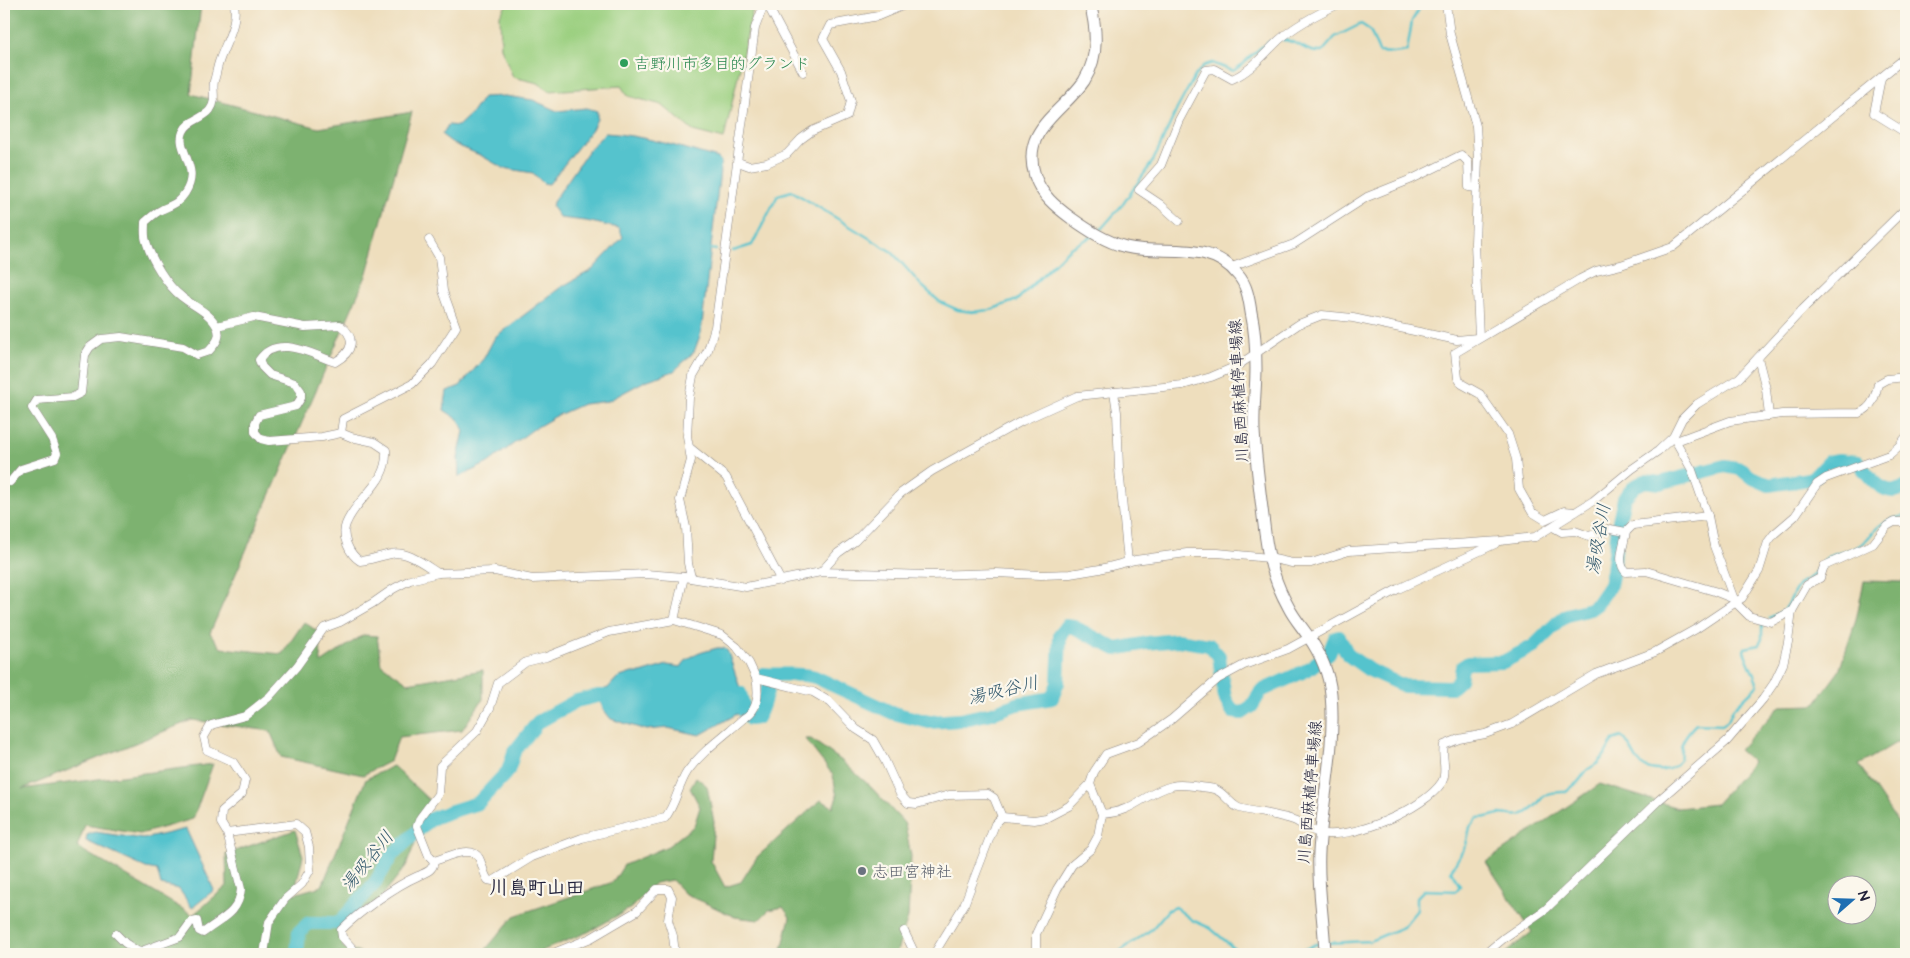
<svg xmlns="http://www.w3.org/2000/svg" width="1910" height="958" viewBox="0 0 1910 958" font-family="'Architects Daughter','Klee One',sans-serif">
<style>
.green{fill:#9cd081;stroke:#5f795e}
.forest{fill:#7db26f;stroke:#506a55;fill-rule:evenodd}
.water{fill:#55c3cd;stroke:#3c7284}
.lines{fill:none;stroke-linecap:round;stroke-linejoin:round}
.stream{stroke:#55c3cd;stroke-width:2.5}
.river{stroke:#55c3cd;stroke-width:14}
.minor-casing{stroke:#88807c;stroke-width:9}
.secondary-casing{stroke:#88807c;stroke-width:13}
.minor{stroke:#fff;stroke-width:8}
.secondary{stroke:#fff;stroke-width:11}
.leisure-dot{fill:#2e9e5b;stroke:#fbf7ec;stroke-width:2}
.worship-dot{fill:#6b7280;stroke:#fbf7ec;stroke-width:2}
.labels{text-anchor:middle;stroke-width:4.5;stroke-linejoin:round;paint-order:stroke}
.leisure-label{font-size:16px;fill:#27864d;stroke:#fbf7ec;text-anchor:start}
.street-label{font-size:16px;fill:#22223b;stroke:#fbf7ec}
.worship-label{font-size:16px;fill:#5b616d;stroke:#fbf7ec;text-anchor:start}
.water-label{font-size:18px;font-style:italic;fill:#345a6e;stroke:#fbf7ec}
.quarter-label{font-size:19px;font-weight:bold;fill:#22223b;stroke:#fbf7ec}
</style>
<rect width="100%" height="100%" fill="#fbf7ec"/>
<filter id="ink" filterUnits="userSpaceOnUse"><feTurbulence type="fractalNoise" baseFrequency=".02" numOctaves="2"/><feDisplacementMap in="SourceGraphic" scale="10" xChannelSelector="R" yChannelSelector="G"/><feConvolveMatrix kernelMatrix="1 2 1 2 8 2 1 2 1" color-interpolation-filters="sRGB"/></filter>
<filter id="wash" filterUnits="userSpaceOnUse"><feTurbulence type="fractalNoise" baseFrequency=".0096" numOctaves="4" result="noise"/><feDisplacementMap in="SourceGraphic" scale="20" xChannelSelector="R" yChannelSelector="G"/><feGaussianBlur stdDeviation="1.12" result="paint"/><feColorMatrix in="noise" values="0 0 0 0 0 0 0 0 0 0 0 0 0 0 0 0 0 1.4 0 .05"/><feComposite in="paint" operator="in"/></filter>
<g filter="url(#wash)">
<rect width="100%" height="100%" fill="#eedebd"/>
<polygon class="green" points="507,4 754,4 724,139 693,131 662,105 628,96 621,86 550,91 538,83 513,77 501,48 500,15"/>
<g class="forest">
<polygon points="4,4 201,4 191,94 319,128 412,112 366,276 210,633 221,648 282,654 304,622 320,633 321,663 363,635 377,636 381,664 408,683 483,670 483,699 462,730 399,737 390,761 363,775 281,757 270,731 192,720 22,789 213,764 193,819 140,834 85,825 77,847 193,915 227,886 226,854 295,830 303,856 294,894 322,886 366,779 393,766 431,802 406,866 378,901 336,925 343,947 363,954 4,954"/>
<path d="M 1906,573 L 1906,737 L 1859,765 L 1906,835 L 1906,954 L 1504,954 L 1532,932 L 1486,862 L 1600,784 L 1678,808 L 1716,804 L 1753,762 L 1739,750 L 1780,706 L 1814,705 L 1839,671 L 1856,620 L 1864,581 L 1902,582 ZM 1838,886 L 1868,886 L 1868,916 L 1838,916 Z"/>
<polygon points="805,739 811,739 842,761 870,786 905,824 911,856 908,918 896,954 781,954 790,917 783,907 769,910 759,920 735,917 684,893 672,880 655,883 631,908 588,932 534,954 482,954 514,916 613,882 624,865 668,846 694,826 700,807 690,788 696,777 707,786 714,822 711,861 725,887 741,882 757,857 821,800 833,807 837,797 833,775"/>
</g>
<g class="water">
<polygon points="505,96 533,100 557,111 587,108 597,111 597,119 592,129 549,184 543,183 533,173 503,168 482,156 454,144 442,135 448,125 458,126 472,113 483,97"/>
<path d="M 605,133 C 644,135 681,148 718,158 L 721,162 L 701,333 L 694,352 L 674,371 L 645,381 L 608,401 L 583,404 L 556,416 L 532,430 L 488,463 L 459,477 L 458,458 L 464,431 L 459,420 L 444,410 L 447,391 L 460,386 L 484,358 L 495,337 L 561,287 L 592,270 L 623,237 L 619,228 L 586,221 L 560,218 L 552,207 L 553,202 L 589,150 Z"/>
<path d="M 717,648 L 725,648 L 728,652 L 747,709 L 741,715 L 737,714 L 700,735 L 668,728 L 646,730 L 611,719 L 603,709 L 597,692 L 608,688 L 617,678 L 632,673 L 641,673 L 667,665 L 681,667 C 688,654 704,652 717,648 Z"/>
<polygon points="186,829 214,890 192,908 179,889 161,885 157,870 146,868 86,841 87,835 95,832 143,839"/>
</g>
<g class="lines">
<g class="stream">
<path d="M 1283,40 C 1300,41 1304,53 1322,52 L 1335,37 L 1361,24 L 1370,30 L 1379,52 L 1394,53 L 1407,51 L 1412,21 L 1422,4"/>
<path d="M 1101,229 L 1123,204 L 1153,161 L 1177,109 L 1195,76 L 1203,66 L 1212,63 L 1233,71 C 1248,62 1259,44 1275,40"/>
<polyline points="711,249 716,250"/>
<polyline points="733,251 752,245 778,195 792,191 892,252 921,285 940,302 958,310 972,312 990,310 1017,300 1070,248 1093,236"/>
<path d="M 1769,618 C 1794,607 1785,605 1798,586 C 1802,580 1809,579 1814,575 C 1819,569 1820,562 1828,557 C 1836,551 1848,552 1857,547 C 1868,542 1872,530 1882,524 C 1889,518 1899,519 1906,514"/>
<path d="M 1327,943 L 1370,941 L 1403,927 L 1417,910 L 1417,897 L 1424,890 L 1456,891 L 1460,886 L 1451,871 L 1466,845 L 1470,827 L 1477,818 C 1488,818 1492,815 1500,814 C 1508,814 1516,818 1524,814 C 1546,804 1534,791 1566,792 L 1578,782 L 1587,770 L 1598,763 L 1604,756 L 1613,740 L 1622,737 C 1632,744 1633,761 1645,767 C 1655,772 1673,772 1679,761 C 1682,757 1680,754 1681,750 C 1681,741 1690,730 1696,724 L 1722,725 L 1728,721 L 1733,709 L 1758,685 L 1744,651 L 1745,648 L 1759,645 L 1762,639 L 1762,625"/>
<polyline points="1116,954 1152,929 1168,910 1175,907 1192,920 1210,928 1241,954"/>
<polyline points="1295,954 1316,944 1322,944"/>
</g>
<g class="river">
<path d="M 763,674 C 781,676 798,672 815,677 L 893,713 L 929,722 L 960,720 L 992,713 L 1017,704 L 1052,698 L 1058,683 L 1060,635 L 1066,626 L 1074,627 L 1116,649 L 1147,643 L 1178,640 L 1209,645 L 1219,656 L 1225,698 L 1233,712 L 1242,713 L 1252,706 L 1261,691 L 1307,670 L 1329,653 L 1335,638 L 1339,637 L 1348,655 L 1369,670 L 1404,686 L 1452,687 L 1460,680 L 1462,667 L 1468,663 L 1503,662 L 1534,646 L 1557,623 L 1567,615 L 1590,609 L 1597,604 L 1610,585 L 1613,571 L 1618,525 L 1624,498 L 1635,486 L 1645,481 L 1660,483 L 1725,466 L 1741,469 L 1751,477 L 1769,485 L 1809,479 L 1816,475 L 1828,462 L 1839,460 L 1858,462 C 1869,477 1886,501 1906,486"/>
<path d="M 740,693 L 745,713 L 750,719 L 757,718 C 766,705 765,688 774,675"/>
<polyline points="297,954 299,932 309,923 339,923 375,883 392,855 424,825 433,818 449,812 478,803 508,771 514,752 538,722 576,701 598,696 616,696"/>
</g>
</g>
</g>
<g filter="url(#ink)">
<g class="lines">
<defs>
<g id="minor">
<polyline points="767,4 803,72"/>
<polyline points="1446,4 1450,34 1476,126 1478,158 1475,243 1479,338"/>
<polyline points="1881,78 1874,113 1906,133"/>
<polyline points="738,162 749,166 767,163 787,154 801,139 812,131 847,116 851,101 841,71 823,39 830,25 878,16 902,6 904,4"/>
<path d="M 1179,221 L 1160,204 L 1139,190 L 1161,165 L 1179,120 L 1206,70 L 1214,69 L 1232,79 C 1251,71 1264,54 1279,40 C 1296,25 1319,13 1339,4"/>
<polyline points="1232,267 1294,244 1367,197 1412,179 1461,155 1468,162 1469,187 1477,188"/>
<path d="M 217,326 L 254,317 L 305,327 L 340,325 C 357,338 353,352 335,362 C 313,355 277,333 259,360 L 262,367 L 270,375 L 295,383 L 301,391 L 301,398 L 296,406 L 259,415 L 255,423 L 255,432 L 261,439 L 269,441 L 322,437 L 341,433 L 351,437 L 374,442 L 386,450 C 388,485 357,496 346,524 C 341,536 349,554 360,561 C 371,560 380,556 391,554 C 407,550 425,565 438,573"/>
<polyline points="1758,358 1766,389 1769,416"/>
<polyline points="1114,392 1117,412 1119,468 1128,562"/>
<polyline points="341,433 343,419 412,384 432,364 456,327 443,291 439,257 429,240"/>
<polyline points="1674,438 1692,470 1708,516 1714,546 1735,602 1749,616 1771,622 1792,611"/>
<path d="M 1676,441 L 1730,421 L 1782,414 L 1859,413 C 1872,408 1875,398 1878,384 L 1887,379 L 1906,377"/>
<polyline points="689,447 726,477 781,581"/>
<path d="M 10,482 L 21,469 L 55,458 L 57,453 L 52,439 L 32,408 L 37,400 L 73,397 L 81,393 L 85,355 L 90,347 L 101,339 L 121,337 L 183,347 L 197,355 L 209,351 C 215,344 222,337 217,327 C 211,313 193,306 182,297 C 167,286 151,259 146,241 C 144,236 145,228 145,222 C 150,218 155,213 161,210 C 171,205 178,204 185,193 C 202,168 175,149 183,132 C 188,120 203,119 210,110 C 217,101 212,91 214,81 C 216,75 217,68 219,62 C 225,43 238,25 234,4"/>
<polyline points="1575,512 1564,511 1545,520 1532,512 1519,489 1516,459 1508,434 1480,394 1462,384 1458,378 1455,353 1580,279 1596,271 1621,265 1673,247 1906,57"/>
<polyline points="1553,527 1562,532 1575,531 1589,536 1610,529 1626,532 1633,525 1708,516"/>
<path d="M 1626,532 C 1624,545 1616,563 1626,572 L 1646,571 L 1714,591 L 1734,599"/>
<polyline points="821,572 838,553 855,541 901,493 932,471 1022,421 1077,396 1183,385 1211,377 1237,366 1299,324 1322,315 1353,318 1457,340 1477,338"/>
<polyline points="691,578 688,563 686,527 680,500 691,460 687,436 689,398 693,376 708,350 715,327 755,28 763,7 767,4"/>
<polyline points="674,620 684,577"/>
<path d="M 1090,784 L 1102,814 C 1135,812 1144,793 1172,786 C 1182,783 1198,787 1209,788 C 1222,789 1227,801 1237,807 C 1242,810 1266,813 1274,815 C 1281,817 1289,818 1296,821 C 1303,825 1311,831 1320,833 C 1350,841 1425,809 1442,782 C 1448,771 1441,758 1444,745 L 1459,739 L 1485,734 L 1512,724 L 1596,674 L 1655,652 L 1696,629 L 1742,598 L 1759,571 L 1768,542 L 1774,534 L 1795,516 L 1817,484 L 1826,478 L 1889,455 L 1899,446 L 1906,437"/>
<polyline points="1002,817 1034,820 1046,818 1069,806 1090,784 1094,772 1106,754 1139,742 1172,719 1218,679 1244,665 1288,649 1398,589 1495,544"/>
<polyline points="227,833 296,824 305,832 309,847 310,870 302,884 285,899 269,922 264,954"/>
<path d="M 434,861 C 445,858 472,844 479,858 C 483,865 483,873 488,880 L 493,881 L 532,857 L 582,838 L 665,818 C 676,804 678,786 687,772 C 702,751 725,735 744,718 C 759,710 759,693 756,678"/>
<polyline points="904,931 915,954"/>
<path d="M 116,934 L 125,943 L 139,952 L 180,937 L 191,922 L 197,921 L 199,931 L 203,933 C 220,919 239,914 241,889 L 227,833 L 221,823 L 222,811 L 242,794 L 245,780 L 233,762 L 207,750 L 204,737 L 211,725 L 245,716 L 269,697 L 297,666 L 324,628 L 340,622 L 373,603 L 393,589 L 410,580 L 438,573 L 495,571 L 532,579 L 646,574 L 684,577 L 746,587 L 821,572 L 930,575 L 996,573 L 1041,575 L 1070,574 L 1100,569 L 1135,560 L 1187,553 L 1218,553 L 1269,558 L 1292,563 L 1311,563 L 1349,551 L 1500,541 L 1535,537 L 1593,501 L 1632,469 L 1658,451 L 1673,437 L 1682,419 L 1697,404 L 1739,378 L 1803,309 L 1906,208"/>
<path d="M 355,954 L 355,951 L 342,937 L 341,930 C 359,912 395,886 418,876 C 426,872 433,871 434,861 L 429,856 L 417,826 L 420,818 L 438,794 L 440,766 L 477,731 L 490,708 L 498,683 L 526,662 L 546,657 L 609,632 L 674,620 L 722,635 L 737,647 L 749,663 L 756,678 L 813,692 L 830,702 L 856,729 L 873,740 L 885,761 L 900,794 L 908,803 L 917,804 L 949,795 L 988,794 L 994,798 L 1002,817"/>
<polyline points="551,954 591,938 637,911 657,889 668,889 672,897 668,920 673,936 675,954"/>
<polyline points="934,954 964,905 995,824 1002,817"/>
<polyline points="1036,954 1036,934 1057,889 1072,865 1091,849 1098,836 1102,814"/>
<polyline points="1485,954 1504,938 1546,909 1659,800 1727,741 1763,699 1774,683 1783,664 1788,642 1792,611 1807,585 1820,578 1824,566 1873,544 1887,526 1894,522 1906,522"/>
</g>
<path id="secondary" d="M 1090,4 C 1097,29 1099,57 1084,81 C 1063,112 1020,129 1035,176 C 1041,195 1056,207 1071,218 C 1088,230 1106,242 1126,247 C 1164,256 1210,239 1238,275 C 1247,285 1249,299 1251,312 C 1255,330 1256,349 1256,368 C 1256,389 1253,410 1254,431 C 1256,465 1261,499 1265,533 C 1268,559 1276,585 1289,608 C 1294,618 1302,627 1308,636 C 1320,653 1329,673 1331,694 C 1336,747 1322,799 1319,852 C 1317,886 1324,920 1325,954"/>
</defs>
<use href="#minor" class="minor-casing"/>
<use href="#secondary" class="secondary-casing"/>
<use href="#minor" class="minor"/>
<use href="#secondary" class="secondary"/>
</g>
</g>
<circle class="leisure-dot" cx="624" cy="63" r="5"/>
<circle class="worship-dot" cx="862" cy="871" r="5"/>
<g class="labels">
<g class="leisure-label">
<text x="634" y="69">吉野川市多目的グランド</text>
</g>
<g class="street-label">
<text transform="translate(1238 391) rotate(-93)" y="6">川島西麻植停車場線</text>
<text transform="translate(1309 792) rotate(-85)" y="6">川島西麻植停車場線</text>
</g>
<g class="worship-label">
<text x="872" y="877">志田宮神社</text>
</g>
<g class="water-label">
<text transform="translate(1598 539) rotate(-80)" y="6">湯吸谷川</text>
<text transform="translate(1003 690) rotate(-13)" y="6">湯吸谷川</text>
<text transform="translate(367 861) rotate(-51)" y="6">湯吸谷川</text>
</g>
<g class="quarter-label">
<text x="537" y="894">川島町山田</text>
</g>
</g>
<rect width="1910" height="958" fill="none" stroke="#fbf7ec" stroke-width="20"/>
<g transform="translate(1852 900) rotate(70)"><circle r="24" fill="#fbf7ec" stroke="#a4a2a5"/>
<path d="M0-4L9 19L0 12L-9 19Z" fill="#1f6fb2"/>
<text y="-8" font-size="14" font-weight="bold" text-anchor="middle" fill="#22223b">N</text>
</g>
</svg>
